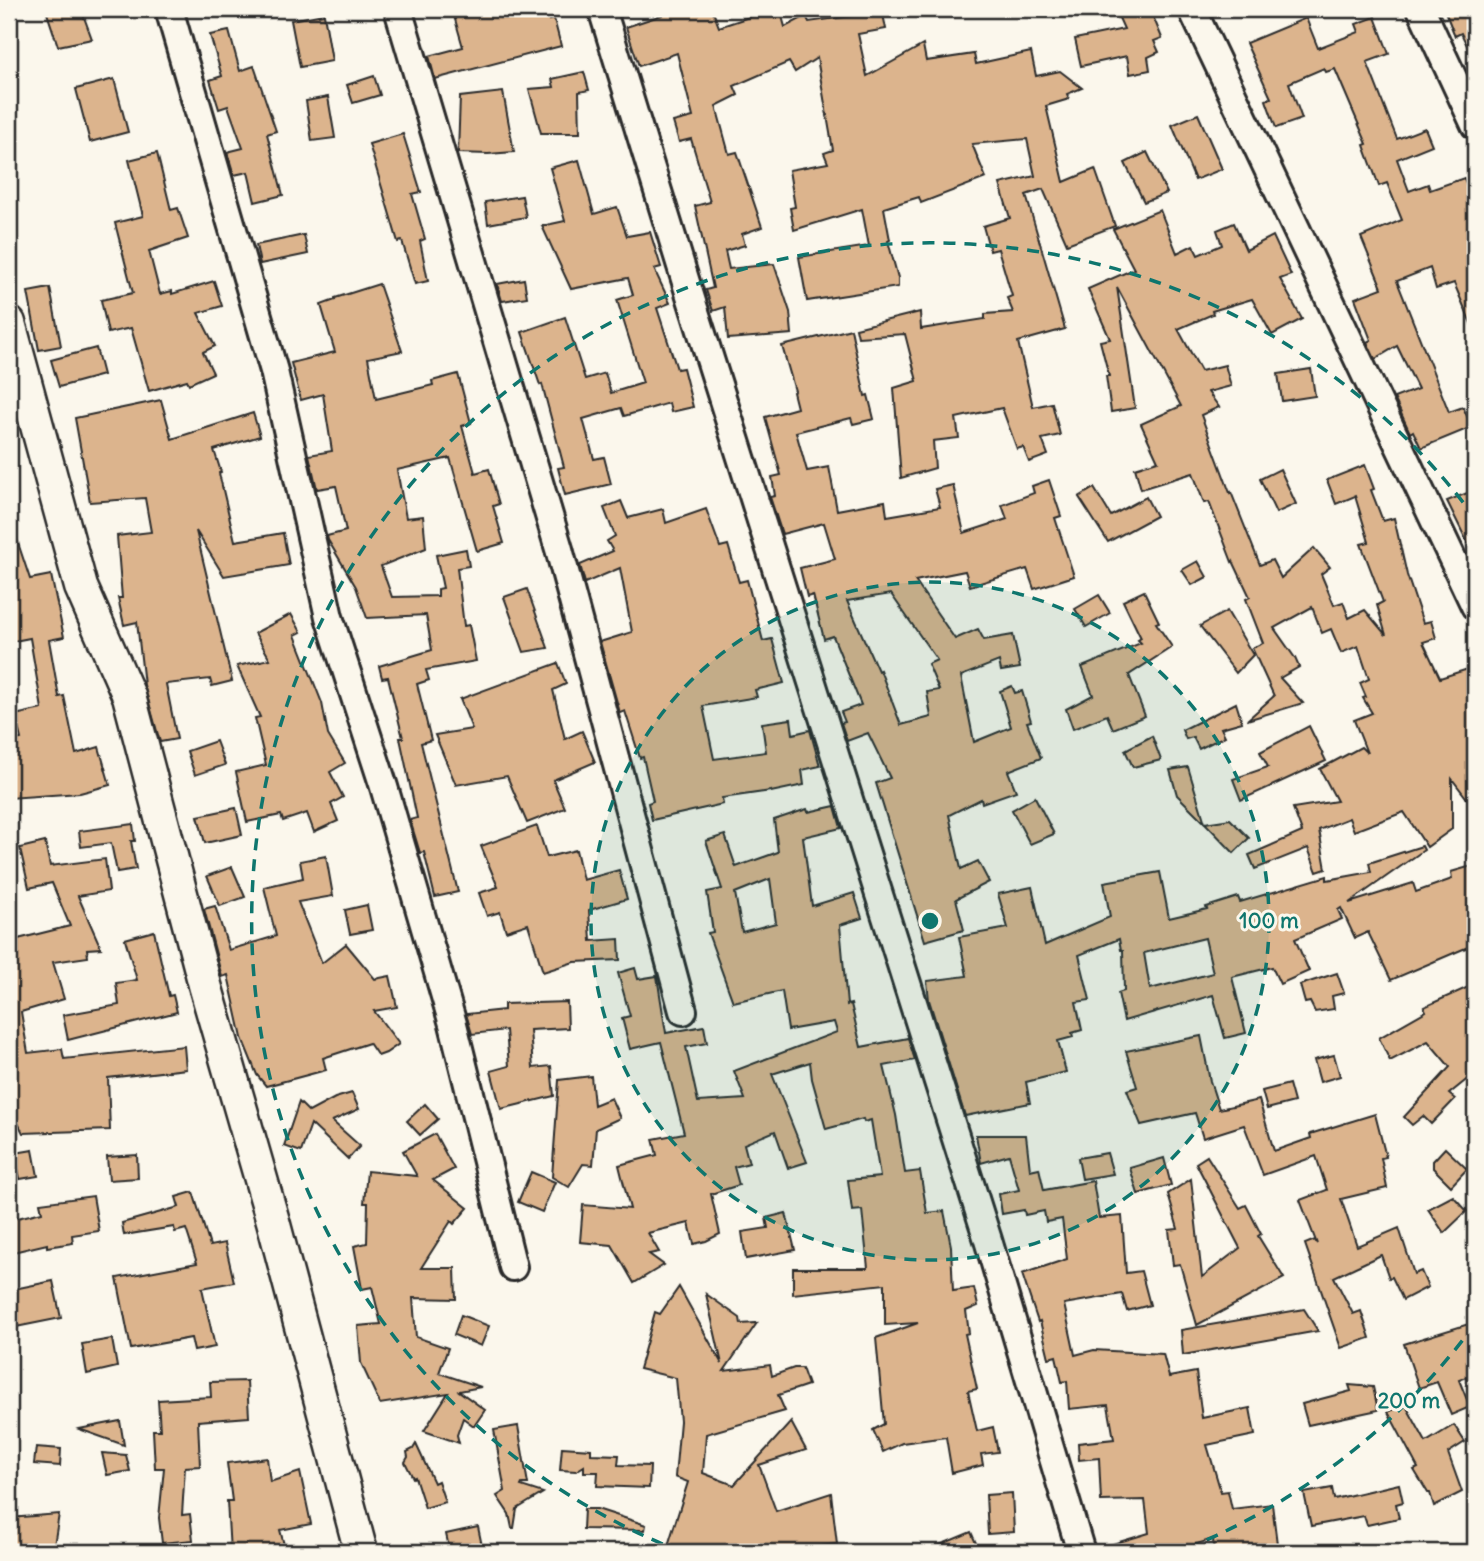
<svg xmlns="http://www.w3.org/2000/svg" width="1484" height="1561" viewBox="0 0 1484 1561" font-family="Delius,sans-serif">
<style>
.building{fill:#dcb48d;stroke:#2b2b2b;stroke-width:2;fill-rule:evenodd}
.lines{fill:none;stroke-linecap:round;stroke-linejoin:round}
.minor-casing{stroke:#2b2b2b;stroke-width:32}
.tertiary-casing{stroke:#2b2b2b;stroke-width:37}
.minor{stroke:#fbf7ec;stroke-width:26}
.tertiary{stroke:#fbf7ec;stroke-width:32}
.ring{fill:none;stroke:#0f766e;stroke-width:3.5;stroke-dasharray:12 9}
.centre{fill:#0f766e;stroke:#fbf7ec;stroke-width:3.5}
.ring-label{font-size:21px;text-anchor:middle;font-weight:bold;fill:#0f766e;stroke:#fbf7ec;stroke-width:6;stroke-linejoin:round;paint-order:stroke}
</style>
<rect width="100%" height="100%" fill="#fbf7ec"/>
<filter id="ink" filterUnits="userSpaceOnUse"><feTurbulence type="fractalNoise" baseFrequency=".0143" numOctaves="2"/><feDisplacementMap in="SourceGraphic" scale="14" xChannelSelector="R" yChannelSelector="G"/><feConvolveMatrix kernelMatrix="1 2 1 2 8 2 1 2 1" color-interpolation-filters="sRGB"/></filter>
<g filter="url(#ink)">
<g class="building">
<polygon points="65,9 81,9 92,39 58,46 47,13"/>
<polygon points="452,9 545,9 549,20 554,19 561,46 435,79 429,56 463,47"/>
<polygon points="661,9 712,9 719,27 755,15 753,9 780,9 785,27 806,16 809,22 852,16 850,9 882,9 886,29 858,34 867,76 923,45 926,61 974,54 976,64 1031,52 1036,76 1060,71 1082,88 1067,94 1069,99 1046,106 1064,182 1095,169 1115,226 1067,244 1043,189 1026,195 1065,329 1018,342 1033,407 1052,403 1060,435 1042,439 1048,455 1029,462 1023,447 1017,449 1002,408 956,418 959,438 933,441 935,468 901,478 894,388 917,381 905,334 858,337 856,328 920,312 921,329 985,319 985,314 1013,312 1007,298 1012,296 998,249 990,251 983,226 1010,218 1000,184 1035,176 1027,139 972,144 986,178 921,203 919,197 884,208 890,240 888,241 898,278 898,287 807,301 799,257 869,246 862,209 794,230 790,208 795,207 789,170 828,163 824,153 833,150 817,58 795,72 789,62 734,86 738,95 716,106 729,154 737,152 762,227 742,234 745,245 725,251 729,269 774,264 790,312 792,334 728,339 725,307 713,311 706,290 713,288 695,206 710,202 691,139 679,142 673,122 693,117 677,53 639,66 626,27 662,15"/>
<polygon points="1115,9 1150,9 1162,38 1154,41 1159,52 1148,57 1150,70 1130,74 1127,56 1081,66 1075,39 1124,29"/>
<polygon points="1444,9 1475,9 1475,62 1461,33 1455,36"/>
<polygon points="324,14 332,61 300,67 291,20"/>
<polygon points="1375,17 1389,54 1367,62 1397,139 1425,128 1432,145 1397,159 1409,191 1428,184 1430,190 1464,178 1475,207 1475,333 1454,283 1436,289 1430,268 1397,281 1449,412 1463,407 1472,427 1421,448 1413,431 1410,433 1394,398 1418,389 1397,346 1375,359 1367,342 1371,340 1355,298 1382,288 1361,237 1402,220 1387,183 1379,186 1364,145 1367,144 1335,69 1326,72 1324,68 1289,83 1302,119 1276,128 1266,100 1271,98 1246,43 1306,18 1318,48 1359,32 1356,24"/>
<polygon points="229,31 240,71 254,66 276,131 267,134 283,195 255,202 248,172 234,175 227,152 243,148 228,106 219,109 210,80 222,76 210,35"/>
<polygon points="584,72 589,90 579,92 580,133 541,133 529,89 554,87 552,79"/>
<polygon points="374,76 380,95 353,103 347,85"/>
<polygon points="114,79 128,132 90,142 76,89"/>
<polygon points="503,92 514,152 488,154 458,153 460,97"/>
<polygon points="328,97 335,138 312,141 306,101"/>
<polygon points="1198,114 1222,169 1195,180 1172,125"/>
<polygon points="403,134 421,192 412,194 425,239 420,241 428,281 415,284 402,241 398,242 369,144"/>
<polygon points="1147,152 1167,193 1144,202 1125,163"/>
<polygon points="157,153 171,210 178,208 188,238 149,251 160,294 172,291 172,294 214,281 222,306 198,313 215,346 203,352 213,373 189,384 187,380 149,391 131,328 108,333 101,300 133,293 115,223 143,216 129,160"/>
<polygon points="579,160 594,214 617,207 627,236 650,232 661,267 654,269 670,303 657,308 677,369 683,368 693,407 671,412 669,403 624,416 621,408 583,419 594,459 604,457 611,484 565,495 558,468 564,467 542,384 540,385 522,332 565,317 585,379 605,373 611,393 643,383 617,300 633,295 628,278 571,289 542,226 565,221 550,168"/>
<polygon points="522,196 526,217 488,224 485,202"/>
<polygon points="1160,210 1177,253 1193,245 1198,255 1222,245 1217,230 1234,223 1246,250 1273,236 1291,275 1280,279 1302,319 1272,335 1252,299 1212,311 1213,314 1178,329 1201,371 1225,365 1231,386 1208,392 1219,407 1201,415 1230,493 1231,492 1260,565 1272,560 1281,578 1314,548 1330,567 1321,574 1334,605 1343,602 1349,618 1365,610 1386,635 1377,605 1383,602 1361,544 1369,542 1355,496 1336,504 1327,480 1365,465 1374,489 1371,490 1383,521 1394,518 1407,575 1423,623 1431,621 1436,638 1423,642 1440,678 1468,669 1475,690 1475,809 1452,779 1452,829 1427,847 1404,812 1354,831 1349,818 1319,830 1326,869 1317,872 1308,848 1255,869 1249,855 1302,832 1293,808 1337,801 1320,769 1361,747 1367,753 1354,720 1372,713 1363,698 1366,697 1360,683 1369,679 1358,646 1341,653 1331,629 1322,633 1312,607 1274,628 1295,658 1299,667 1280,678 1303,703 1247,720 1274,696 1252,648 1263,643 1246,599 1250,597 1233,561 1232,562 1209,502 1204,503 1193,473 1141,489 1135,468 1158,461 1141,424 1181,406 1117,287 1135,408 1111,412 1106,376 1109,376 1100,341 1110,339 1088,289 1134,269 1113,229"/>
<polygon points="304,235 308,254 260,264 256,245"/>
<polygon points="524,279 527,297 502,301 497,284"/>
<polygon points="379,284 402,351 368,358 376,399 433,385 432,381 458,374 471,423 462,426 475,473 489,469 499,504 493,506 504,543 477,551 450,458 397,470 406,518 423,516 426,548 381,566 392,597 438,596 438,589 443,588 436,555 466,549 469,566 457,568 464,626 469,625 476,661 426,670 429,680 417,684 431,740 421,743 458,892 435,897 424,852 420,853 410,820 417,818 400,738 403,738 388,677 382,678 379,666 432,650 426,615 367,618 356,587 328,540 327,536 346,531 336,486 317,489 309,455 332,451 323,394 301,400 291,363 335,352 321,305 335,300 335,298"/>
<polygon points="50,288 61,346 39,350 28,292"/>
<path d="M 851,329 L 865,396 L 868,395 L 874,419 L 853,424 L 851,418 L 796,432 L 807,471 L 829,467 L 837,510 L 885,501 L 887,516 L 940,507 L 935,489 L 953,485 L 964,533 L 1007,519 L 1002,505 L 1034,493 L 1032,486 L 1049,480 L 1061,516 L 1055,518 L 1074,576 L 1034,589 L 1027,569 L 970,586 L 965,571 L 915,581 L 955,639 L 978,629 L 984,640 L 1013,635 L 1020,668 L 1001,671 L 999,661 L 961,676 L 974,742 L 1011,727 L 1000,691 L 1012,686 L 1015,693 L 1022,691 L 1031,721 L 1027,722 L 1041,758 L 1008,771 L 1016,791 L 982,803 L 981,799 L 949,815 L 961,869 L 978,861 L 989,882 L 956,899 L 964,930 L 925,941 L 876,783 L 890,778 L 868,733 L 847,741 L 841,723 L 845,722 L 841,712 L 861,705 L 833,636 L 824,639 L 813,595 L 807,597 L 800,568 L 835,559 L 824,523 L 782,534 L 770,497 L 775,496 L 772,477 L 781,475 L 765,417 L 797,408 L 793,392 L 795,391 L 782,346 ZM 891,594 L 937,660 L 928,664 L 939,690 L 927,692 L 931,717 L 901,725 L 880,670 L 878,671 L 847,601 Z"/>
<polygon points="96,348 103,375 59,387 51,360"/>
<polygon points="1311,369 1315,396 1282,401 1278,374"/>
<polygon points="161,400 172,439 253,413 260,436 214,450 221,472 219,473 235,541 283,533 289,565 224,576 196,531 232,681 212,686 210,679 166,684 177,739 160,742 144,685 137,622 124,625 118,598 122,598 117,536 151,532 145,498 90,502 75,418"/>
<polygon points="1280,469 1296,504 1276,513 1260,479"/>
<polygon points="1094,488 1111,516 1146,497 1156,516 1108,542 1079,497"/>
<polygon points="1475,490 1475,558 1447,501"/>
<polygon points="621,501 628,518 663,509 666,523 706,509 720,547 728,545 739,582 747,580 763,641 772,639 784,683 755,690 757,697 703,706 714,759 766,752 762,723 791,719 793,734 810,730 820,766 802,770 804,785 771,792 771,791 722,798 723,804 652,820 648,803 653,801 643,757 640,758 625,711 620,713 600,642 632,632 620,568 585,583 580,565 613,551 607,541 615,536 604,508"/>
<polygon points="12,525 30,579 51,575 64,637 49,640 59,697 64,696 76,754 99,747 110,785 80,793 9,798 9,741 21,739 15,715 42,709 30,638 9,642 9,526"/>
<polygon points="1198,561 1207,577 1192,585 1182,570"/>
<polygon points="527,589 548,648 524,652 504,597"/>
<polygon points="1144,591 1159,622 1156,623 1172,647 1129,675 1145,716 1113,729 1107,715 1073,729 1066,709 1093,695 1082,667 1141,643 1138,640 1141,638 1123,601"/>
<polygon points="1099,595 1110,613 1086,627 1075,609"/>
<polygon points="1227,611 1253,655 1236,673 1200,626"/>
<polygon points="291,614 301,632 295,635 322,703 328,735 345,763 330,772 343,797 331,804 338,821 314,832 307,813 283,821 281,815 247,822 236,772 266,765 255,718 260,717 237,666 270,659 255,633"/>
<polygon points="558,663 566,684 553,690 565,739 582,731 595,762 553,780 565,808 527,823 507,776 456,785 435,735 472,729 460,699"/>
<polygon points="1236,703 1242,722 1221,728 1225,736 1199,749 1193,737 1186,739 1182,730"/>
<polygon points="1309,726 1326,761 1241,800 1233,779 1268,767 1260,752"/>
<polygon points="1152,736 1161,760 1133,767 1125,750"/>
<polygon points="216,741 225,765 195,775 187,751"/>
<polygon points="1188,767 1205,823 1177,795 1170,770"/>
<polygon points="1035,797 1054,834 1030,844 1012,810"/>
<path d="M 835,806 L 841,828 L 803,837 L 812,906 L 854,893 L 862,918 L 840,925 L 847,1005 L 851,1004 L 861,1047 L 908,1038 L 915,1060 L 884,1066 L 896,1115 L 905,1173 L 920,1171 L 927,1213 L 944,1211 L 951,1246 L 953,1291 L 974,1288 L 978,1306 L 966,1311 L 969,1333 L 965,1334 L 977,1389 L 968,1391 L 977,1431 L 993,1427 L 998,1452 L 981,1454 L 983,1465 L 952,1473 L 946,1437 L 902,1443 L 883,1452 L 873,1430 L 884,1424 L 876,1338 L 918,1323 L 885,1325 L 885,1284 L 793,1294 L 793,1268 L 868,1268 L 862,1210 L 852,1211 L 848,1180 L 880,1177 L 871,1120 L 864,1122 L 863,1119 L 826,1129 L 812,1079 L 810,1062 L 772,1074 L 807,1162 L 788,1168 L 775,1131 L 744,1144 L 749,1163 L 734,1167 L 739,1185 L 711,1194 L 720,1234 L 706,1241 L 694,1244 L 689,1223 L 648,1233 L 659,1252 L 649,1254 L 664,1265 L 634,1283 L 612,1245 L 580,1242 L 583,1205 L 630,1209 L 619,1165 L 657,1155 L 653,1139 L 684,1133 L 661,1042 L 630,1049 L 622,1018 L 630,1016 L 618,973 L 635,968 L 638,979 L 657,976 L 666,1033 L 704,1026 L 707,1043 L 686,1047 L 698,1102 L 745,1099 L 734,1071 L 837,1032 L 834,1022 L 788,1030 L 782,991 L 733,1002 L 708,933 L 713,932 L 707,892 L 722,889 L 706,841 L 725,835 L 736,867 L 778,852 L 774,820 L 807,809 L 808,812 ZM 770,879 L 776,923 L 742,932 L 735,893 Z"/>
<polygon points="236,808 242,835 205,843 198,816"/>
<polygon points="1230,819 1249,838 1234,853 1205,823"/>
<polygon points="133,824 135,841 131,841 136,869 117,872 111,843 81,847 79,831"/>
<polygon points="537,826 547,857 576,850 583,880 619,870 627,899 589,910 591,941 619,939 620,960 574,962 543,972 528,924 506,931 500,912 487,916 479,893 498,887 481,846"/>
<polygon points="45,842 50,866 105,859 109,891 78,896 101,948 87,949 88,957 53,962 64,999 21,1012 28,1053 62,1049 64,1059 184,1046 186,1069 108,1078 110,1130 23,1133 9,1105 9,948 16,944 14,940 70,926 52,883 29,888 20,848"/>
<path d="M 1422,846 L 1424,850 L 1349,903 L 1413,883 L 1416,892 L 1452,879 L 1451,872 L 1475,865 L 1475,944 L 1391,980 L 1368,932 L 1355,938 L 1341,908 L 1338,910 L 1342,919 L 1295,939 L 1309,971 L 1280,984 L 1272,967 L 1232,977 L 1246,1033 L 1225,1038 L 1213,995 L 1124,1021 L 1118,993 L 1124,991 L 1123,950 L 1121,950 L 1119,939 L 1079,955 L 1090,1000 L 1076,1002 L 1082,1030 L 1072,1033 L 1073,1037 L 1058,1041 L 1066,1072 L 1026,1082 L 1030,1103 L 965,1116 L 929,1000 L 927,981 L 967,976 L 959,937 L 1008,928 L 998,894 L 1032,887 L 1045,945 L 1110,917 L 1104,882 L 1160,872 L 1169,918 L 1207,909 L 1206,907 L 1238,897 L 1240,902 L 1327,876 L 1327,880 L 1371,872 L 1369,863 ZM 1205,938 L 1213,973 L 1150,989 L 1144,953 Z"/>
<polygon points="326,856 333,896 298,902 322,963 346,944 375,979 390,976 397,1007 374,1011 399,1044 386,1053 378,1056 369,1043 323,1058 326,1070 266,1086 257,1075 242,1038 228,975 222,977 204,909 215,906 229,950 276,936 264,887 303,878 300,861"/>
<polygon points="232,867 245,897 220,906 207,876"/>
<polygon points="367,905 372,930 350,934 345,910"/>
<polygon points="154,931 169,996 173,995 177,1012 68,1040 63,1015 119,1005 116,983 137,980 125,939"/>
<polygon points="1337,973 1344,993 1332,996 1334,1009 1315,1012 1310,1002 1305,1003 1300,985"/>
<polygon points="1475,984 1475,1073 1449,1094 1455,1099 1431,1124 1423,1116 1412,1125 1404,1117 1450,1067 1428,1041 1390,1061 1379,1038 1426,1011 1424,1007"/>
<polygon points="567,1002 568,1028 530,1030 533,1068 551,1066 554,1096 501,1109 491,1071 509,1066 506,1030 472,1034 466,1014 504,1010 504,1004"/>
<polygon points="1201,1036 1210,1081 1219,1109 1259,1100 1274,1151 1311,1138 1310,1134 1375,1114 1386,1157 1381,1158 1387,1188 1341,1199 1357,1246 1399,1228 1414,1274 1421,1271 1428,1287 1403,1300 1392,1277 1389,1278 1381,1255 1334,1277 1353,1314 1361,1311 1370,1338 1341,1348 1305,1244 1315,1240 1317,1244 1300,1200 1327,1190 1316,1156 1263,1175 1244,1125 1203,1138 1195,1113 1141,1125 1127,1090 1137,1087 1126,1051"/>
<polygon points="1334,1055 1340,1076 1320,1082 1314,1060"/>
<polygon points="591,1076 594,1105 611,1098 620,1118 596,1129 593,1165 583,1164 569,1187 552,1177 559,1080"/>
<polygon points="1289,1084 1294,1102 1267,1109 1262,1091"/>
<polygon points="352,1093 359,1109 332,1121 360,1146 348,1159 311,1124 301,1152 284,1146 299,1102 309,1112 335,1098"/>
<polygon points="425,1104 438,1119 420,1135 407,1121"/>
<polygon points="435,1134 454,1169 433,1180 468,1208 454,1224 451,1221 421,1268 455,1268 456,1299 413,1298 416,1337 448,1348 439,1373 481,1387 459,1391 485,1410 474,1426 463,1418 457,1435 459,1443 424,1431 448,1393 380,1404 361,1363 358,1326 381,1324 372,1287 362,1289 354,1246 367,1243 368,1203 364,1203 367,1171 417,1176 403,1151"/>
<polygon points="976,1135 1026,1135 1030,1170 1039,1168 1044,1190 1093,1181 1099,1218 1122,1216 1126,1273 1141,1271 1150,1305 1127,1311 1122,1294 1064,1304 1075,1355 1094,1350 1163,1354 1169,1377 1196,1372 1202,1418 1250,1408 1255,1435 1207,1445 1221,1492 1228,1491 1232,1509 1272,1504 1278,1552 1214,1552 1213,1539 1187,1547 1137,1552 1107,1552 1106,1546 1149,1533 1145,1500 1101,1501 1099,1458 1079,1460 1078,1443 1114,1439 1108,1405 1069,1409 1067,1381 1062,1382 1056,1356 1049,1358 1040,1321 1038,1322 1022,1274 1067,1259 1062,1219 1046,1222 1044,1211 1025,1215 1024,1210 1002,1214 999,1194 1019,1190 1009,1155 981,1163"/>
<polygon points="1445,1148 1467,1169 1451,1186 1433,1168 1433,1161"/>
<polygon points="33,1150 38,1176 20,1179 15,1153"/>
<polygon points="1107,1153 1113,1174 1082,1179 1078,1158"/>
<polygon points="137,1155 138,1178 109,1180 107,1157"/>
<polygon points="1207,1156 1240,1208 1246,1205 1261,1234 1258,1236 1284,1278 1197,1325 1180,1264 1173,1265 1169,1230 1178,1229 1168,1194 1191,1179 1202,1277 1240,1248 1196,1163"/>
<polygon points="1164,1158 1171,1185 1138,1194 1130,1168"/>
<polygon points="531,1172 555,1182 542,1212 518,1202"/>
<polygon points="193,1192 210,1246 225,1243 234,1282 202,1288 215,1347 194,1351 191,1338 131,1349 117,1278 197,1263 186,1229 175,1232 174,1227 124,1235 122,1223 179,1207 176,1197"/>
<polygon points="93,1196 99,1231 72,1235 73,1243 47,1247 47,1244 9,1253 9,1220 42,1212 40,1203"/>
<polygon points="1453,1196 1467,1211 1444,1233 1428,1209"/>
<polygon points="786,1213 795,1250 746,1259 742,1232 768,1228 766,1218"/>
<polygon points="53,1281 61,1318 11,1328 9,1290"/>
<polygon points="679,1287 722,1364 706,1294 740,1318 741,1324 757,1323 724,1371 770,1365 772,1376 794,1368 802,1368 808,1385 778,1395 785,1411 706,1434 703,1473 734,1485 791,1422 806,1450 759,1465 776,1511 831,1493 837,1544 787,1550 787,1552 666,1552 688,1482 675,1477 680,1421 676,1378 639,1369 655,1312 660,1314"/>
<polygon points="1304,1309 1318,1331 1183,1355 1181,1330"/>
<polygon points="461,1315 489,1326 481,1346 454,1335"/>
<polygon points="1475,1322 1475,1374 1459,1380 1470,1407 1451,1415 1437,1382 1419,1388 1404,1344"/>
<polygon points="112,1339 117,1367 87,1374 82,1344"/>
<polygon points="247,1381 249,1417 198,1421 200,1466 185,1467 182,1515 190,1514 193,1540 162,1543 159,1518 164,1468 155,1468 153,1430 160,1430 158,1400 211,1397 210,1382"/>
<polygon points="1349,1385 1373,1387 1378,1410 1308,1425 1302,1404 1351,1391"/>
<polygon points="1405,1404 1426,1442 1454,1425 1465,1442 1448,1453 1462,1492 1434,1506 1430,1493 1428,1493 1414,1470 1418,1468 1388,1412"/>
<polygon points="120,1421 124,1445 79,1429"/>
<polygon points="518,1426 528,1484 522,1484 521,1486 543,1493 517,1509 514,1528 512,1528 509,1514 497,1496 505,1491 494,1430"/>
<polygon points="416,1444 434,1483 438,1481 445,1502 425,1508 415,1477 413,1478 405,1462 408,1457 407,1452 413,1449"/>
<polygon points="36,1447 61,1449 60,1466 34,1464"/>
<polygon points="562,1447 591,1449 591,1454 619,1455 618,1465 650,1466 649,1488 597,1486 598,1472 584,1472 584,1466 576,1471 560,1470"/>
<polygon points="102,1453 126,1455 130,1471 107,1475"/>
<polygon points="267,1458 270,1482 300,1472 311,1524 280,1530 286,1552 230,1552 227,1501 232,1501 227,1463"/>
<polygon points="1399,1484 1403,1502 1396,1504 1399,1518 1367,1525 1364,1516 1311,1526 1304,1493 1332,1488 1334,1499"/>
<polygon points="1012,1493 1014,1532 988,1534 986,1495"/>
<polygon points="584,1509 597,1509 646,1525 645,1530 583,1529"/>
<polygon points="59,1514 53,1552 9,1545 9,1518"/>
<polygon points="478,1527 482,1546 450,1552 446,1534"/>
<polygon points="971,1532 980,1552 923,1552"/>
</g>
<g class="lines">
<defs>
<g id="minor">
<polyline points="169,9 274,371 329,617 384,787 453,1024 513,1267"/>
<polyline points="398,9 559,549 683,1011"/>
<polyline points="602,9 692,302 988,1240 1081,1552"/>
<polyline points="1192,9 1475,606"/>
<polyline points="1421,9 1475,125"/>
</g>
<polyline id="tertiary" points="9,323 81,587 129,696 205,985 273,1221 361,1552"/>
</defs>
<use href="#minor" class="minor-casing"/>
<use href="#tertiary" class="tertiary-casing"/>
<use href="#minor" class="minor"/>
<use href="#tertiary" class="tertiary"/>
</g>
</g>
<circle cx="930" cy="921" r="339" fill="#0f766e" fill-opacity=".12"/>
<g class="ring">
<circle cx="930" cy="921" r="339"/>
<path d="M1475 1324A678 678 0 0 1 1178 1552M682 1552A678 678 0 1 1 1475 518"/>
</g>
<circle cx="930" cy="921" r="10" class="centre"/>
<g class="ring-label">
<text x="1269" y="928">100 m</text>
<text x="1409" y="1408">200 m</text>
</g>
<rect width="1484" height="1561" fill="none" stroke="#fbf7ec" stroke-width="35"/>
<rect x="18" y="18" width="1449" height="1526" fill="none" stroke="#2b2b2b" stroke-width="2.5" filter="url(#ink)"/>
</svg>
